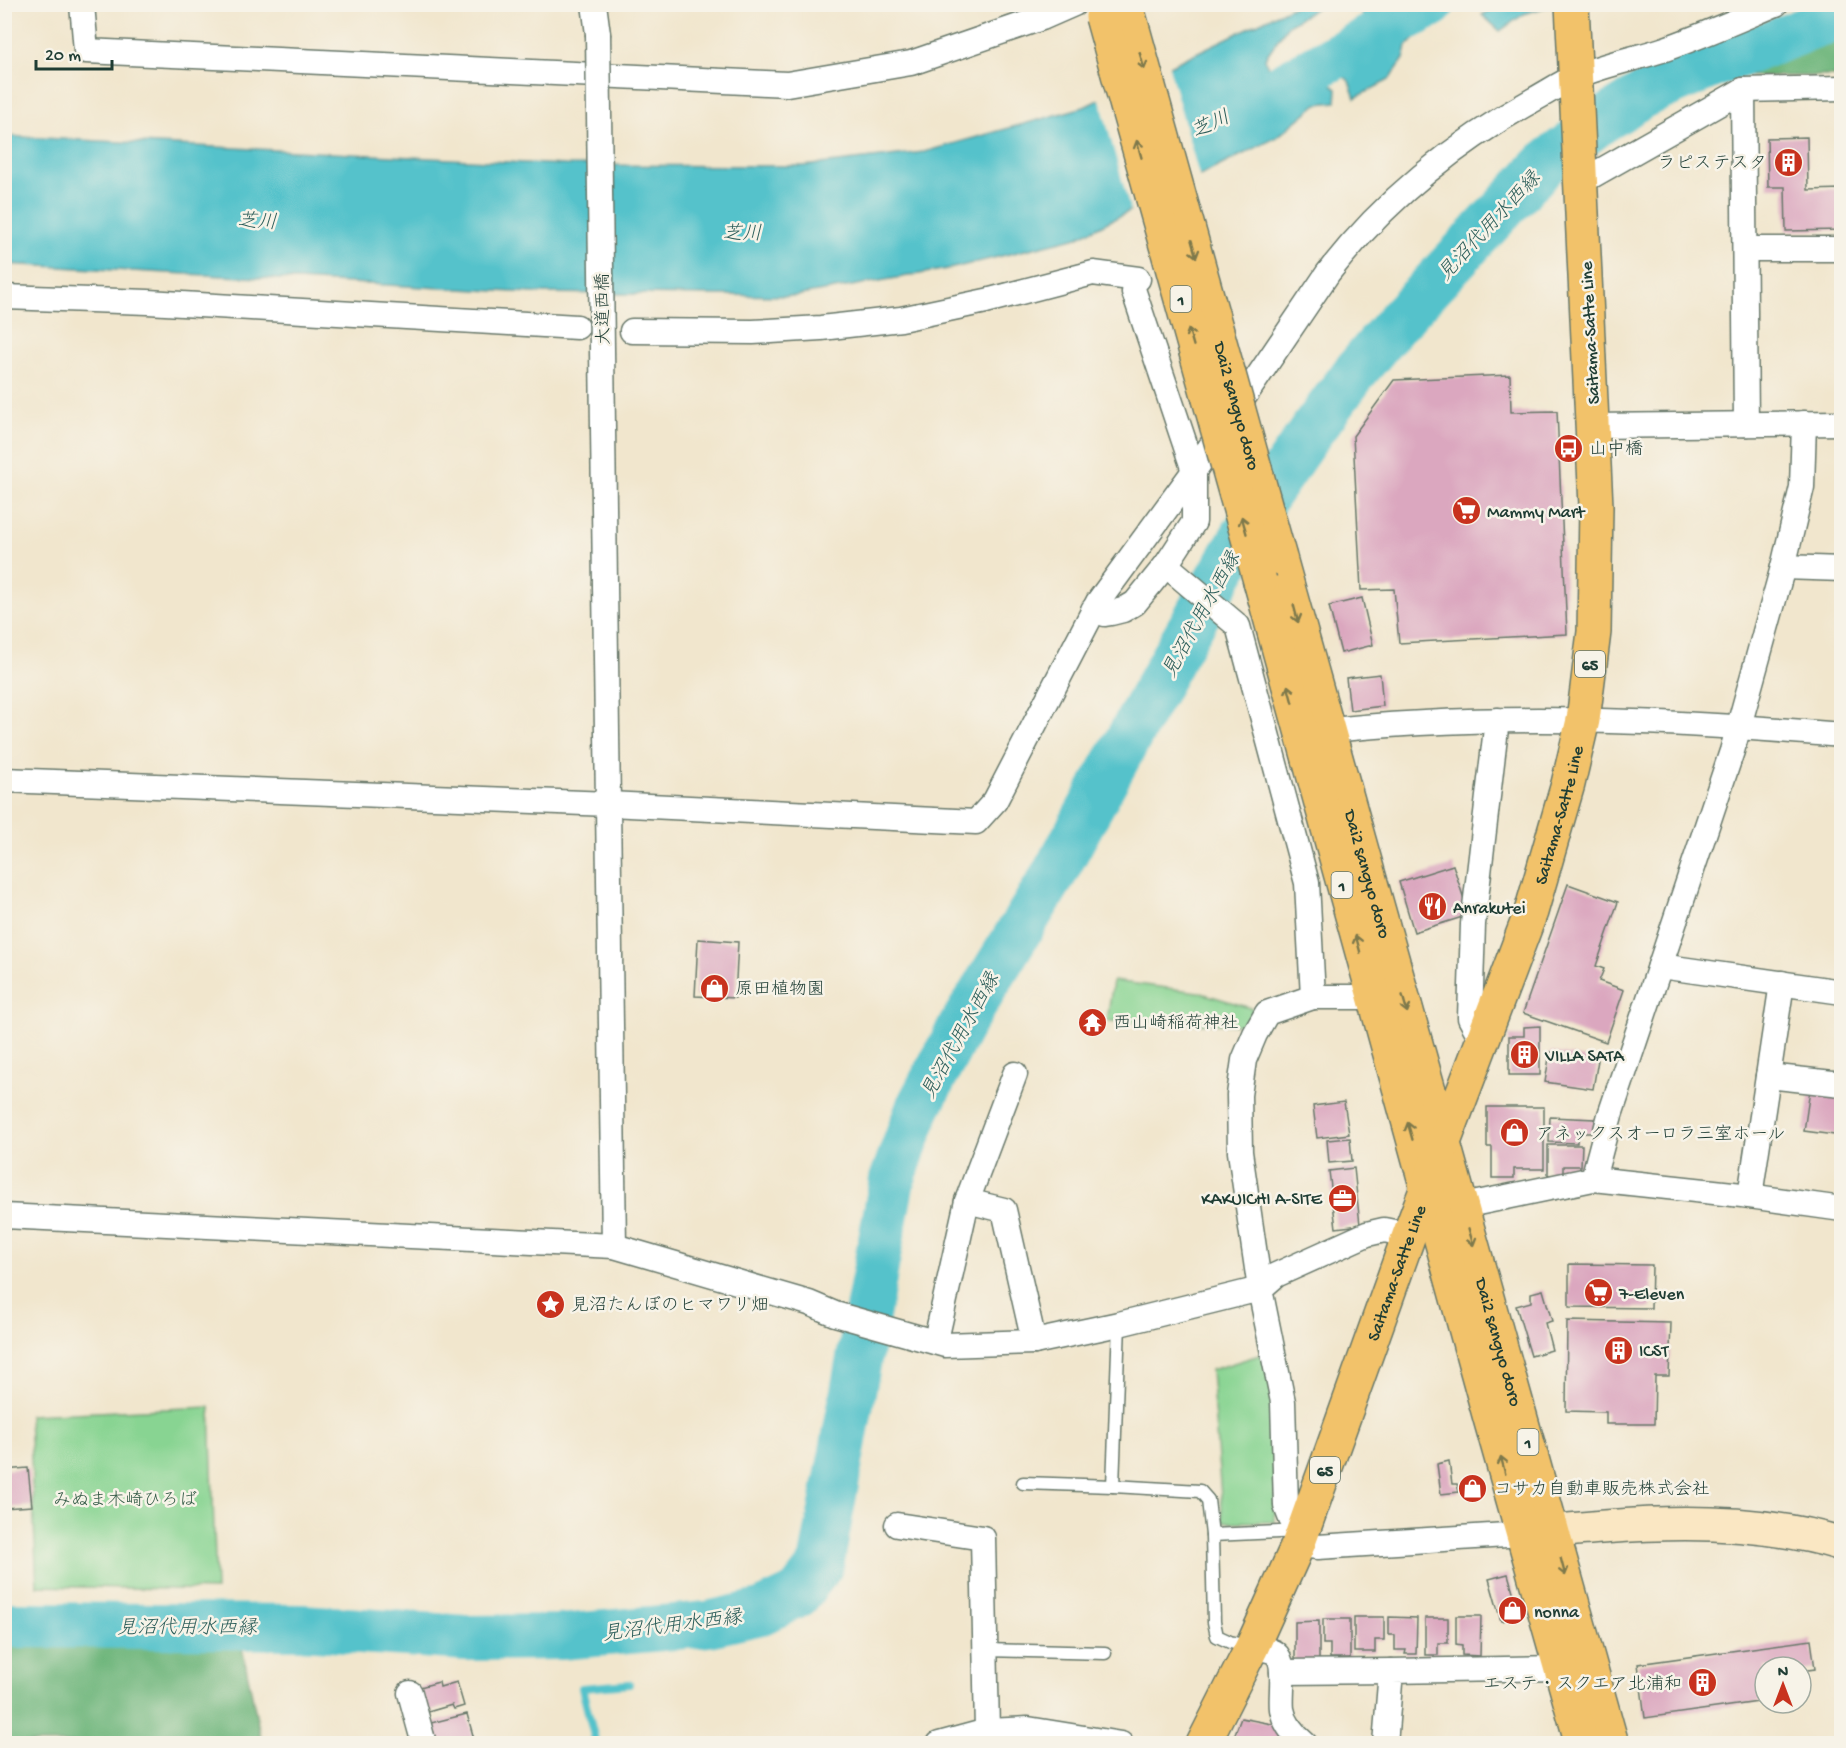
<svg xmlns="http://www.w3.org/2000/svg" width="1846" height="1748" viewBox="0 0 1846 1748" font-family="'Gochi Hand','Klee One',sans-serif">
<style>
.green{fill:#88d492;stroke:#548863;stroke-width:1.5}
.forest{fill:#6eb67c;stroke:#467a58;stroke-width:1.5}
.water{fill:#54c2cb;stroke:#3a8080;stroke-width:1.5}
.pier{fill:#f1e6cd}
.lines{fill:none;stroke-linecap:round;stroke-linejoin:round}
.stream{stroke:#54c2cb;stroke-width:8}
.river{stroke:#54c2cb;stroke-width:46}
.building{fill:#dba7bf}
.lane-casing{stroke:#68786a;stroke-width:15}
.street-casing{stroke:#68786a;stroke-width:27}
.secondary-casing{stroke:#68786a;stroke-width:36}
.primary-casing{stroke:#68786a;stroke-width:36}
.lane{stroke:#fff;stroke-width:12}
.street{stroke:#fff;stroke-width:24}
.secondary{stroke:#fae7c3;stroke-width:33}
.primary{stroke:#f2c26a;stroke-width:33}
.street-bridge-casing{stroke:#68786a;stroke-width:27;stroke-linecap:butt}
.primary-bridge-casing{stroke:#68786a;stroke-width:36;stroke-linecap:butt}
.street-bridge{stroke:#fff;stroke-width:24}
.primary-bridge{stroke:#f2c26a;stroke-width:33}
.oneway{stroke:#7e794c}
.labels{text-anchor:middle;stroke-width:5;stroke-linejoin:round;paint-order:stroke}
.shield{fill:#f7f3e8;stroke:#60746a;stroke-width:1.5}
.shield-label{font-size:16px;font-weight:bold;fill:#1f3d34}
.poi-label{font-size:18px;fill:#1f3d34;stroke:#f7f3e8;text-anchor:start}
.street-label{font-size:18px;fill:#1f3d34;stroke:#f7f3e8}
.park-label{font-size:18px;fill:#345b47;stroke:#f7f3e8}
.water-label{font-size:20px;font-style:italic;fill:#2c5e5a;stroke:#f7f3e8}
</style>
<rect width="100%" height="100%" fill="#f7f3e8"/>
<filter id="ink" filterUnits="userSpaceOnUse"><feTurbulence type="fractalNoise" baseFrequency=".0167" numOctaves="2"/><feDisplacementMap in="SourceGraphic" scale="12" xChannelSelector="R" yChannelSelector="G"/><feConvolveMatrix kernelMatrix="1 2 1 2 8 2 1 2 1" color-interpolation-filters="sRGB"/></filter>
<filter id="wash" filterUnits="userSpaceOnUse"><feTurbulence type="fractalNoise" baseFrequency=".008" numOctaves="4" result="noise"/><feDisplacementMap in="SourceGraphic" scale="24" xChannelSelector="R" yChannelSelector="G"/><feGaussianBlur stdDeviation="1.35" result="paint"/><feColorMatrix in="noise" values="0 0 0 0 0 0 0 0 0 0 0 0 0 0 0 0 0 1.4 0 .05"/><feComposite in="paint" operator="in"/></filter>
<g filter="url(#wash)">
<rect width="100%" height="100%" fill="#f1e6cd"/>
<g class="green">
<polygon points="1113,981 1198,992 1257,1010 1248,1025 1107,1021"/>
<polygon points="1266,1353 1277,1402 1275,1522 1223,1522 1211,1370"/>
<polygon points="210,1407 216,1590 37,1586 29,1415"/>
</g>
<g class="forest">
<polygon points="1841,30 1841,76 1743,76 1741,68"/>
<polygon points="5,1632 66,1632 240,1638 262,1743 5,1743"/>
</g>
<g class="water">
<polygon points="1296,5 1322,5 1288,25 1265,58 1269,72 1288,73 1300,84 1359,33 1363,17 1360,5 1461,5 1434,23 1407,46 1404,59 1389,80 1355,98 1349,81 1339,72 1323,77 1337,89 1336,102 1317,104 1277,137 1078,237 953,268 795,296 533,293 5,264 4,136 565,165 803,166 924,152 1084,107"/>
<polygon points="1500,5 1552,5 1524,14 1500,31 1482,15"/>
</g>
<polygon class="pier" points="1168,63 1200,179 1131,213 1099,96"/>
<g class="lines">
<polyline class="stream" points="596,1744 582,1688 629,1684"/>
<g class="river">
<polyline points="1239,109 1432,4"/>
<polyline points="4,1625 301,1627 467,1638 560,1637 708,1624 761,1612 798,1595 821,1565 892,1180 919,1106 961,1026 1054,874 1173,657 1265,498 1312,430 1355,372 1398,321 1546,163 1600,122 1642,96 1718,63 1842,16"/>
</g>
</g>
<g id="blocks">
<g class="building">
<polygon points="1807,137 1808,190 1842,189 1842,230 1786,231 1785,187 1768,187 1767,138"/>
<polygon points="1510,375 1511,412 1557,411 1567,634 1399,643 1394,589 1361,590 1353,436 1394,380"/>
<polygon points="1362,598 1373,645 1341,653 1329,606"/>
<polygon points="1380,674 1383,706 1350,710 1346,678"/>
<polygon points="1453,865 1469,915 1414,932 1399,882"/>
<polygon points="1568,884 1618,902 1596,966 1604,969 1599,981 1624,990 1606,1042 1523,1013"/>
<polygon points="698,939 738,942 735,998 695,996"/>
<polygon points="1540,1026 1540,1075 1509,1075 1509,1036 1524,1036 1524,1027"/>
<polygon points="1550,1052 1598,1060 1593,1089 1545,1082"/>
<polygon points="1810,1090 1842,1094 1842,1136 1804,1131"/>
<polygon points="1344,1102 1349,1134 1317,1138 1313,1106"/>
<polygon points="1487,1107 1544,1107 1544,1169 1514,1169 1514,1178 1492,1178 1492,1147 1487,1147"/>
<polygon points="1550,1117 1595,1119 1594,1133 1577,1133 1577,1143 1549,1142"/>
<polygon points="1350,1138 1352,1161 1329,1163 1327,1140"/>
<polygon points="1548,1145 1582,1145 1581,1166 1563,1166 1563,1175 1548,1175"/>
<polygon points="1354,1168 1360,1225 1336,1228 1329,1171"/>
<polygon points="1569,1264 1652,1265 1651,1308 1569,1307"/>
<polygon points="1543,1290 1552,1321 1545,1323 1552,1350 1531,1356 1516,1306 1531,1302 1531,1293"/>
<polygon points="1567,1321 1671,1323 1669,1376 1655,1376 1654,1424 1606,1424 1606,1412 1566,1411"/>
<polygon points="1449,1461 1452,1484 1457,1484 1459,1492 1441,1494 1437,1464"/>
<polygon points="28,1468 32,1506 4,1508 4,1470"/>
<polygon points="1508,1574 1520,1616 1501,1621 1489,1579"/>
<polygon points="1456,1616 1481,1616 1480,1656 1462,1655 1462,1645 1456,1644"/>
<polygon points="1354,1617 1384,1617 1384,1640 1375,1640 1375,1652 1354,1652"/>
<polygon points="1389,1617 1417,1618 1416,1654 1405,1654 1406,1650 1395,1650 1395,1635 1389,1635"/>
<polygon points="1425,1618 1448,1618 1448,1643 1438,1643 1438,1655 1425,1655"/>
<polygon points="1323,1619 1350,1619 1350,1658 1330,1658 1330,1644 1323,1644"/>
<polygon points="1319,1621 1319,1661 1295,1661 1295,1622"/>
<polygon points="1811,1640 1815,1669 1801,1671 1801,1667 1765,1667 1765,1701 1645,1718 1638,1664"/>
<polygon points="439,1682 440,1687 457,1682 464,1706 454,1709 452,1705 428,1712 420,1687"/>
<polygon points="467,1714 474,1739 459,1744 454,1744 453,1740 437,1744 431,1723"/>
<polygon points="1241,1718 1277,1725 1296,1744 1231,1744"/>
</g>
</g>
</g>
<g filter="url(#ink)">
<use href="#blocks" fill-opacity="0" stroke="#68786a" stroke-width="1.5"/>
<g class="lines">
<defs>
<g id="lane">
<polyline points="1119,1324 1113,1486 1200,1491 1208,1500 1212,1535 1214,1622 1217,1636 1230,1642 1252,1647"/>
<polyline points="1023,1483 1113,1486"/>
<polyline points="1212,1535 1300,1531"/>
<polyline points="985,1650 1105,1653"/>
</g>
<g id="street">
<polyline points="82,4 86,51 787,84 911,63 1042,18 1074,4"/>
<polyline points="594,4 598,34"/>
<polyline points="1743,90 1746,424"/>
<polyline points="1581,182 1743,90 1842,88"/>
<polyline points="1745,249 1842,249"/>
<polyline points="4,297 148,302 577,327"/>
<polyline points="632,331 753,332 821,328 901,319 986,301 1093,273 1138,279"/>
<polyline points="1594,426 1842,423"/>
<polyline points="1166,565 1238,626 1307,883 1313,997 1267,1013 1255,1034 1244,1060 1239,1095 1240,1152 1260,1289 1283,1402 1286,1506 1291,1519 1303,1531"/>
<polyline points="1783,567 1842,569"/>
<polyline points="605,585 614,1246"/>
<polyline points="1093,610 1105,614 1111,613 1123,610 1135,603 1166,565 1194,522 1194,471 1134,292"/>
<path d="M 1314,732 C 1489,712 1666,720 1842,735"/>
<path d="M 4,780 L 609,804 L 976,822 L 995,801 L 1098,602 L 1194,471 L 1328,273 C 1384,201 1455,143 1535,99 C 1548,92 1561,83 1575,77 C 1602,65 1634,59 1662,50 C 1700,37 1738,20 1776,4"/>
<polyline points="1660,966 1842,992"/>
<polyline points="1313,997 1372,997"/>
<polyline points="1482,1040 1470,1018 1473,924 1497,720"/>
<polyline points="1768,1076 1842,1084"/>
<polyline points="1593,1179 1610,1115 1732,751 1783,567 1802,487 1804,423"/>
<polyline points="1750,1196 1782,983"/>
<polyline points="967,1201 1004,1210 1034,1342"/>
<polyline points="1463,1206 1593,1179 1742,1195 1842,1209"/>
<polyline points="4,1216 614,1246 809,1303 835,1314 945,1345 1034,1342 1119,1324 1260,1289 1276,1275 1367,1234 1384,1230 1409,1235"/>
<polyline points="936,1340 967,1201 1015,1074"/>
<polyline points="897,1525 983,1538 987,1731"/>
<polyline points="1298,1545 1318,1547 1522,1534"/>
<path d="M 1252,1647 C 1259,1649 1270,1649 1275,1653 C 1287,1662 1280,1695 1282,1709 C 1284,1723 1294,1735 1305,1744"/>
<polyline points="1282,1672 1391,1671"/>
<polyline points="410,1693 424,1744"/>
<polyline points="939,1744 987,1731 1028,1729 1121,1744"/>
<polyline points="1385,1744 1391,1671 1560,1668"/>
</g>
<path id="secondary" d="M 1524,1534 C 1628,1524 1740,1513 1842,1544"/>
<g id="primary">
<path id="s1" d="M 1280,558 L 1612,1744"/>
<path d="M 1260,581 C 1364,969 1472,1357 1582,1744"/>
<path id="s2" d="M 1203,1744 L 1252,1647 L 1298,1545 L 1409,1235 L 1531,912 L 1568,784 L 1583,720 L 1594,632 L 1596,506 L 1572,4"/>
</g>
</defs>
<use href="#lane" class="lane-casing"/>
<use href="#street" class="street-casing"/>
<use href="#secondary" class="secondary-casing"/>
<use href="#primary" class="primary-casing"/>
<use href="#lane" class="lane"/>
<use href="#street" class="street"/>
<use href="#secondary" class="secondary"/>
<use href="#primary" class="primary"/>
<defs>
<polyline id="street-bridge" points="598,34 605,585"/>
<g id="primary-bridge">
<path id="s3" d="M 1126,4 L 1280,558"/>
<polyline points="1102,17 1260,581"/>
</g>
</defs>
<use href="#street-bridge" class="street-bridge-casing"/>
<use href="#primary-bridge" class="primary-bridge-casing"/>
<use href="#street-bridge" class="street-bridge"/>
<use href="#primary-bridge" class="primary-bridge"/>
</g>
<defs><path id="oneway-shaft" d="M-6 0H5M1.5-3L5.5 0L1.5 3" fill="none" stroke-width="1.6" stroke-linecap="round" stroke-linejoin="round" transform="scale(1.5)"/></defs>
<g class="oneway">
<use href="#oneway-shaft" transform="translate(1142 61) rotate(74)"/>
<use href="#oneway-shaft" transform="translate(1139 149) rotate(-106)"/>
<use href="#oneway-shaft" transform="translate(1194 249) rotate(74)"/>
<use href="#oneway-shaft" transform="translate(1191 337) rotate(-106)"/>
<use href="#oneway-shaft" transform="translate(1244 525) rotate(-106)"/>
<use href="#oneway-shaft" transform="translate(1296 614) rotate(75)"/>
<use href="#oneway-shaft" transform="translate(1290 694) rotate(-105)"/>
<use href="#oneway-shaft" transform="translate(1358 944) rotate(-105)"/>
<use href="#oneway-shaft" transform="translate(1405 1004) rotate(74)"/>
<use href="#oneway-shaft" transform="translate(1410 1131) rotate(-106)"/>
<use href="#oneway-shaft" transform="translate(1471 1237) rotate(74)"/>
<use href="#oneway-shaft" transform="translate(1503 1465) rotate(-105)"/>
<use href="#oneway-shaft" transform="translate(1563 1567) rotate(75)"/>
</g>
</g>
<defs>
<symbol id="building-disc" viewBox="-11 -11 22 22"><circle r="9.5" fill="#c8321e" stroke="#f7f3e8"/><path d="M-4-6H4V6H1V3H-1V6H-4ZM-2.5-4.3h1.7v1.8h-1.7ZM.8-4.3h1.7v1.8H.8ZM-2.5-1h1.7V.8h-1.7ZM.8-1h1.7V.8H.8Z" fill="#fff"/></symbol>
<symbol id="bus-disc" viewBox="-11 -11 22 22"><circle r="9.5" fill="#c8321e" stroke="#f7f3e8"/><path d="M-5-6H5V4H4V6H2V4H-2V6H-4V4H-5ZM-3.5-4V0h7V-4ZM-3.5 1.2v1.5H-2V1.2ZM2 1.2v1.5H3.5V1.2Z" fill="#fff"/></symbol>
<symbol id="supermarket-disc" viewBox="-11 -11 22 22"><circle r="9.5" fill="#c8321e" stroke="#f7f3e8"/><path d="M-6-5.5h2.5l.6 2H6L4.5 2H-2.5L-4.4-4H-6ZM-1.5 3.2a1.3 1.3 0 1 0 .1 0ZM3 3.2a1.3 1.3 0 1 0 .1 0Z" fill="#fff"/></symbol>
<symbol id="restaurant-disc" viewBox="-11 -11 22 22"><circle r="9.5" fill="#c8321e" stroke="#f7f3e8"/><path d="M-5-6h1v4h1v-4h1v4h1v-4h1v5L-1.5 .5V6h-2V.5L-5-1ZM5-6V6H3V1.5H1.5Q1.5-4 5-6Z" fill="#fff"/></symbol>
<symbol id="shop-disc" viewBox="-11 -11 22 22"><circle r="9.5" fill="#c8321e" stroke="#f7f3e8"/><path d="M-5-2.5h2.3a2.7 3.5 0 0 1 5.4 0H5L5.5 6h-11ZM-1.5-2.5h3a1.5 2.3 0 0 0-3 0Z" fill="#fff"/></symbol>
<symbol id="temple-disc" viewBox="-11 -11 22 22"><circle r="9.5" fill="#c8321e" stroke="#f7f3e8"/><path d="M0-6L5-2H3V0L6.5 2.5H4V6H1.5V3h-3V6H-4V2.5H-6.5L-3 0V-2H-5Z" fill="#fff"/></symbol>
<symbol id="office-disc" viewBox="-11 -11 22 22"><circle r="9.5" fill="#c8321e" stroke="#f7f3e8"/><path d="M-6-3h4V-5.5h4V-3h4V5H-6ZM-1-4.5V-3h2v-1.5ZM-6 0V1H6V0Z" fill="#fff"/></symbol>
<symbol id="sight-disc" viewBox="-11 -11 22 22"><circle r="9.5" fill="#c8321e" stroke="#f7f3e8"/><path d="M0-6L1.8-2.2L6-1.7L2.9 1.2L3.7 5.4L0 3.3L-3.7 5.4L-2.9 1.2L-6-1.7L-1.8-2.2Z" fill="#fff"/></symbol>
</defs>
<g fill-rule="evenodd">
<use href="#building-disc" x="1772" y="146" width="33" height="33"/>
<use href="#bus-disc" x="1552" y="432" width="33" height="33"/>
<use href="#supermarket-disc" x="1450" y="494" width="33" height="33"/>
<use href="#restaurant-disc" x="1416" y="890" width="33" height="33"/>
<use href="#shop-disc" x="698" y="972" width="33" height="33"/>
<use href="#temple-disc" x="1076" y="1006" width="33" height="33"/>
<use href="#building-disc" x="1508" y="1038" width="33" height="33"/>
<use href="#shop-disc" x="1498" y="1116" width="33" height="33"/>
<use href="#office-disc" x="1326" y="1182" width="33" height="33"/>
<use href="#supermarket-disc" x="1582" y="1276" width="33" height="33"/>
<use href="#sight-disc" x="534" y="1288" width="33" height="33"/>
<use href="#building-disc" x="1602" y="1334" width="33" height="33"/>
<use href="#shop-disc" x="1456" y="1472" width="33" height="33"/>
<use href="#shop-disc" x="1496" y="1594" width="33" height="33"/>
<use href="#building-disc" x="1686" y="1666" width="33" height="33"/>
</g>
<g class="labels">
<g class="shield">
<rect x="1170.5" y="286" width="21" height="26" rx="4.5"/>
<rect x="1575" y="651" width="30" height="26" rx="4.5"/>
<rect x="1331.5" y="872" width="21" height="26" rx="4.5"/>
<rect x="1517.5" y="1429" width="21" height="26" rx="4.5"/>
<rect x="1310" y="1457" width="30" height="26" rx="4.5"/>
</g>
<g class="shield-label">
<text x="1181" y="305">1</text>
<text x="1590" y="670">65</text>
<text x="1342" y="891">1</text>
<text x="1528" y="1448">1</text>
<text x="1325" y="1476">65</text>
</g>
<g class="poi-label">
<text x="1767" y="168" text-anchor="end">ラピステスタ</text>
<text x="1589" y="454">山中橋</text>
<text x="1487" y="517">Mammy Mart</text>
<text x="1453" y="913">Anrakutei</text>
<text x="735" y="994">原田植物園</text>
<text x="1113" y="1028">西山崎稲荷神社</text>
<text x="1545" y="1061">VILLA SATA</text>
<text x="1536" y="1139">アネックスオーロラ三室ホール</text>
<text x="1322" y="1204" text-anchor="end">KAKUICHI A-SITE</text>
<text x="1619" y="1299">7-Eleven</text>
<text x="571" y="1310">見沼たんぼのヒマワリ畑</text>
<text x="1639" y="1356">ICST</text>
<text x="1494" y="1494">コサカ自動車販売株式会社</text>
<text x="1534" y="1617">nonna</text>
<text x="1682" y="1689" text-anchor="end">エステ・スクエア北浦和</text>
</g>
<g class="street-label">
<text transform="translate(602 309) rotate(-91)" y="6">大道西橋</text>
<text transform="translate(1589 333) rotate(-93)" y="6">Saitama-Satte Line</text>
<text dy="6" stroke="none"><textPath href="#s3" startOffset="417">Dai2 sangyo doro</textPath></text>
<text dy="6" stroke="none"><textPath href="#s2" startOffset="996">Saitama-Satte Line</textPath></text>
<text dy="6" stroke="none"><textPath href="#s1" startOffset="328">Dai2 sangyo doro</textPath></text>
<text dy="6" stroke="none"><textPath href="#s2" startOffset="510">Saitama-Satte Line</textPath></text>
<text dy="6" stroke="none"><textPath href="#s1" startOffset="814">Dai2 sangyo doro</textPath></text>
</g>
<g class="park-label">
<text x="125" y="1505">みぬま木崎ひろば</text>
</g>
<g class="water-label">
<text transform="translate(1210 123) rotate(-25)" y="7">芝川</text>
<text transform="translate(257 220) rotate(3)" y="7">芝川</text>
<text transform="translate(1488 225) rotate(-47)" y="7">見沼代用水西縁</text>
<text x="742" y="239">芝川</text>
<text transform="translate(1200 614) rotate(-61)" y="7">見沼代用水西縁</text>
<text transform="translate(959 1035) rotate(-61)" y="7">見沼代用水西縁</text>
<text transform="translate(672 1624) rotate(-7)" y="7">見沼代用水西縁</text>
<text x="187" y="1633">見沼代用水西縁</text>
</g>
</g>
<rect width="1846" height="1748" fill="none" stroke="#f7f3e8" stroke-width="24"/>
<g transform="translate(1783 1685)"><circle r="28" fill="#f7f3e8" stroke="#a1aaa0" stroke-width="1.5"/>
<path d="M0-4.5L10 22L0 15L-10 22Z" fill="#c8321e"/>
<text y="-9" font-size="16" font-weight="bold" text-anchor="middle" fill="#1f3d34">N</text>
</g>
<path d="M36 60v9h76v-9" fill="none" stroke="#1f3d34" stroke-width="3"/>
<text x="45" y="60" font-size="18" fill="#1f3d34" stroke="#f7f3e8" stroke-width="4.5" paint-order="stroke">20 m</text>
</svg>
